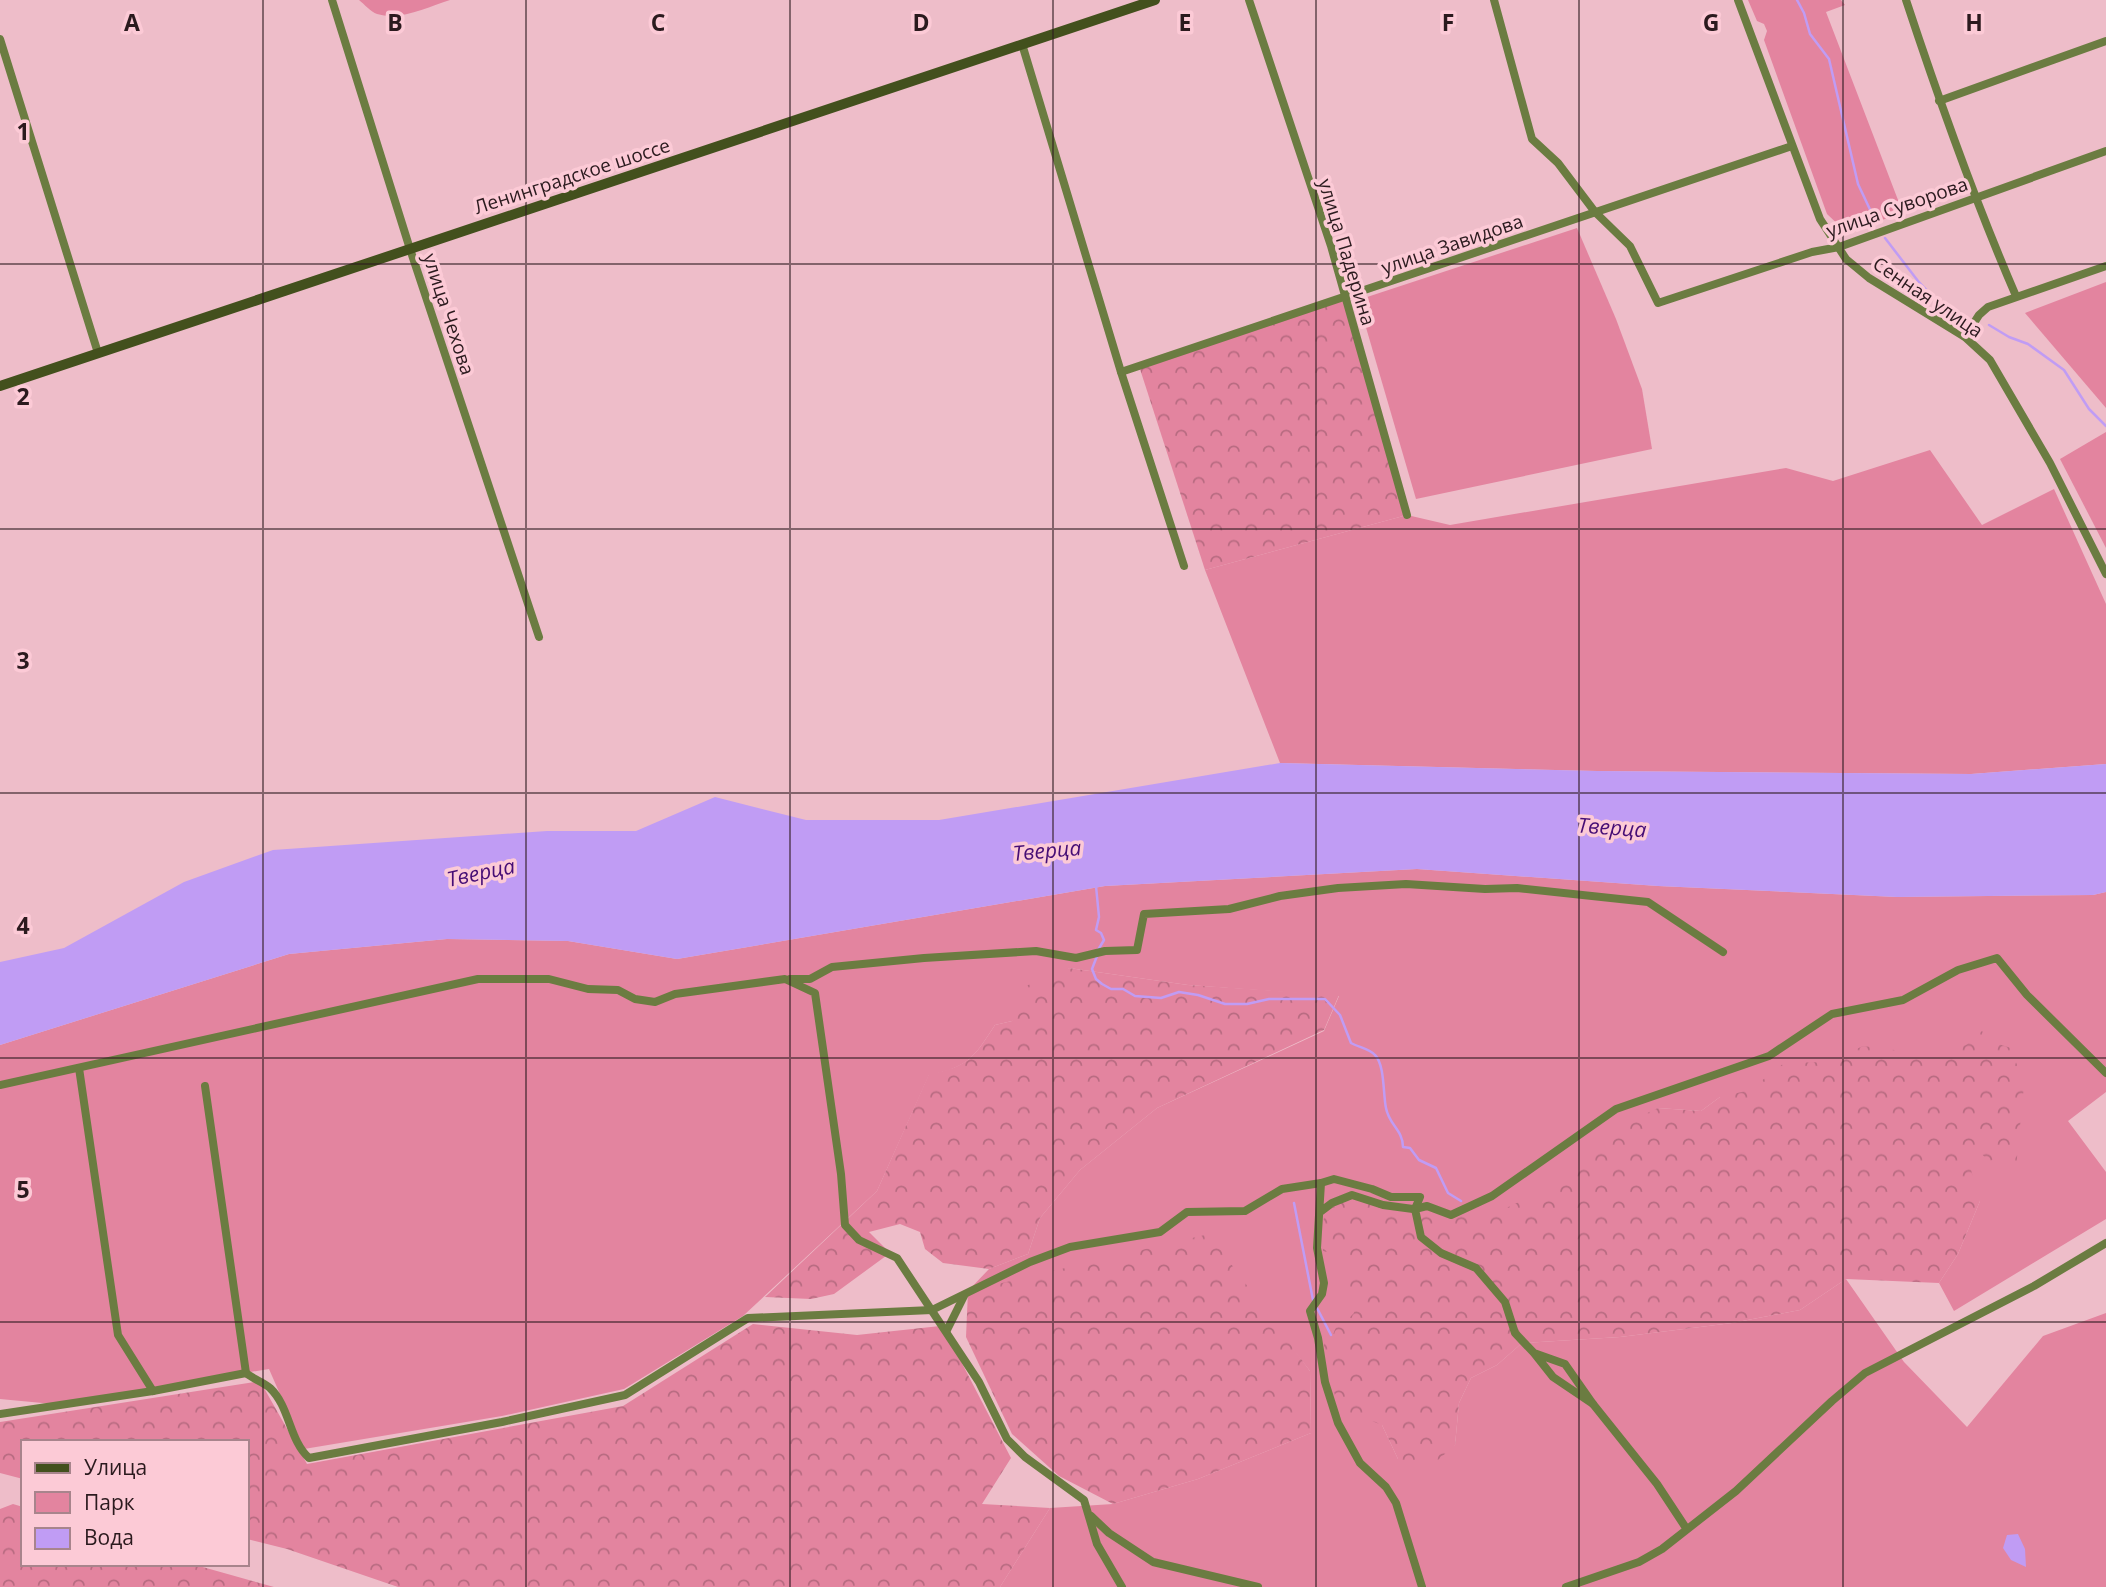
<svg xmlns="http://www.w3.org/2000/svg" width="2106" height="1587" viewBox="0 0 2106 1587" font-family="'Open Sans',sans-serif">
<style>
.green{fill:#e3849f}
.forest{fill:url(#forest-crowns)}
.water{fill:#c09cf4}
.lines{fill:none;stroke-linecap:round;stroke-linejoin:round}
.stream{stroke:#c09cf4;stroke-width:2.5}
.minor{stroke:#6b7c41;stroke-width:8}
.secondary{stroke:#43501d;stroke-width:10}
.grid{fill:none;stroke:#2b1a1e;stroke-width:2;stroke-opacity:0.55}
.labels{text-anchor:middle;stroke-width:7;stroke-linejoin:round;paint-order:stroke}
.street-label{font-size:19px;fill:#2b1a1e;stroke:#fccad6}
.water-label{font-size:21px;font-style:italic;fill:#460d75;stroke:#fccad6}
.grid-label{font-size:23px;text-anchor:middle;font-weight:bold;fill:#2b1a1e;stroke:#fccad6;stroke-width:7;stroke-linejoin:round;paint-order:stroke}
</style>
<defs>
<pattern id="forest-crowns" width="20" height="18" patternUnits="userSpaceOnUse" patternTransform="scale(1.75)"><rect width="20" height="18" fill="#e3849f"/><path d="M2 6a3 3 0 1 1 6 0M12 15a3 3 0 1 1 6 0" fill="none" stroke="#b86b81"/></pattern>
</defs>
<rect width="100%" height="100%" fill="#eebdc9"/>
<g class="green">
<path d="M 359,0 L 450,0 C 428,7 401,21 377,14 C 371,12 364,4 359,0 Z"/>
<polygon points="1748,0 1841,0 1845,5 1826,12 1903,213 1846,232 1827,214 1764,40 1767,31 1764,24 1757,21"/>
<polygon points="1577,228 1616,319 1642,389 1652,449 1416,499 1358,300"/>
<polygon points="2106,282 2106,408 2025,313"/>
<polygon points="2106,432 2106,548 2060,459"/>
<polygon points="1930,450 1982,525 2054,489 2106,604 2106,764 1971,774 1597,771 1280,763 1205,570 1407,515 1450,525 1786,468 1833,481"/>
<path d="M 1417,869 L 1658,886 L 1897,897 L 2093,895 L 2106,892 L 2106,1092 L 2068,1121 L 2106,1172 L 2106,1219 L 1954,1311 L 1939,1283 L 1958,1254 L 1980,1201 L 1720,1097 L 1701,1111 L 1658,1108 L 1382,1425 L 1398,1459 L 1455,1445 L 1459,1403 L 1471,1378 L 1497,1365 L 1522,1343 L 1620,1337 L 1732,1323 L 1800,1310 L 1846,1279 L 1904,1362 L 1967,1427 L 2043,1336 L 2106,1313 L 2106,1587 L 1000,1587 L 1050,1508 L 1113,1504 L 1198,1479 L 1311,1433 L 1310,1371 L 1275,1326 L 968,1291 L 989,1269 L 1028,1254 L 1040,1218 L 1080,1170 L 1157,1108 L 1324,1031 L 1339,996 L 1188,985 L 1069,968 L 1012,1021 L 995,1025 C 974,1057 969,1067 929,1075 L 877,1191 L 743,1316 L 624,1389 L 502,1416 L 304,1449 L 269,1369 L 53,1404 L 0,1399 L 0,1045 L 289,954 L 447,939 L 568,941 L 677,959 L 1105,886 Z"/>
</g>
<g class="forest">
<polygon points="1346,296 1407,515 1205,570 1139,366"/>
<path d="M 1069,968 L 1188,985 L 1339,995 L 1324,1030 L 1157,1108 L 1080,1170 L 1040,1218 L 1028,1254 L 989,1269 L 943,1263 L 925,1249 L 920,1232 L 900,1224 L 869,1232 L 890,1253 L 834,1294 L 811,1299 L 765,1297 L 877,1191 L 929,1074 C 969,1067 974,1057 995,1025 L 1012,1021 L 1021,988 Z"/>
<path d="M 1982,1031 L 1992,1042 L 2011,1048 L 2024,1085 L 2016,1168 L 1997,1151 L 1997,1159 L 1989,1161 L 1970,1143 L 1971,1170 L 1980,1201 L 1958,1254 L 1939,1283 L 1846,1279 L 1800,1310 L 1732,1323 L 1620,1337 L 1522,1343 L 1497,1365 L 1471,1378 L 1459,1403 L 1455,1445 L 1429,1468 L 1398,1459 L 1382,1425 L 1338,1408 L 1324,1350 L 1324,1340 L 1327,1336 L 1332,1337 L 1338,1322 L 1347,1320 L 1354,1313 L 1345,1257 L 1323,1251 C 1321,1220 1319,1211 1351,1198 L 1382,1208 L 1412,1214 L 1432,1211 L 1456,1218 C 1470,1211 1488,1204 1502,1210 L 1546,1189 L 1615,1128 L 1658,1108 L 1701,1111 L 1720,1097 L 1750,1090 L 1784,1063 L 1829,1062 L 1863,1046 L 1902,1051 L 1947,1051 L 1966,1045 Z"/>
<polygon points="1209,1234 1310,1371 1311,1433 1198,1479 1113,1504 1059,1476 1012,1434 966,1337 968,1291"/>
<polygon points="753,1324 857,1335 940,1326 952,1344 1011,1458 982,1504 1050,1508 1000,1587 398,1587 287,1549 247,1539 247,1442 23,1442 23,1479 0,1473 0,1422 260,1381 307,1464 623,1406"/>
<polygon points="13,1504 23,1507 23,1564 192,1564 274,1587 0,1587 0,1509"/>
</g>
<g class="water">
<polygon points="1280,763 1597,771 1971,774 2106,764 2106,892 2093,895 1897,897 1658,886 1417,869 1105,886 677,959 568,941 447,939 289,954 0,1045 0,962 64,948 184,882 273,850 547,831 636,831 715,797 806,820 939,820"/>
<polygon points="2018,1534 2025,1549 2026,1567 2011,1560 2003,1548 2007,1535"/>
</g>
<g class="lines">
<g class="stream">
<polyline points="1797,0 1804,13 1810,34 1829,59 1858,184 1874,218"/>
<polyline points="1885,238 1918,281 1934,298 1962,315"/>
<polyline points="1989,325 2009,337 2028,344 2064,370 2089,409 2106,426"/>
<polyline points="1096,886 1099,917 1096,930 1101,933 1104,940 1098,950"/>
<path d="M 1097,956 L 1092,969 L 1096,979 L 1102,984 L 1111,989 L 1123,989 L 1135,996 L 1161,998 L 1179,992 L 1198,995 L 1225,1004 L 1247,1004 L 1269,999 L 1325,999 L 1340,1015 L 1351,1043 C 1358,1047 1370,1049 1375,1055 C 1385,1065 1383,1095 1386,1108 C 1389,1125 1403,1130 1403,1147 L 1410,1148 L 1419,1160 L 1436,1168 L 1448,1193 L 1461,1201"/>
<polyline points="1294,1203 1313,1300"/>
<polyline points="1317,1308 1331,1335"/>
</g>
<g class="minor">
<polyline points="332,0 410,249 539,637"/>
<polyline points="1249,0 1331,246 1407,515"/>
<polyline points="1494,0 1532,139 1558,163 1595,212 1630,246 1658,303 1812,252 1839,247 2106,151"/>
<polyline points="1738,0 1820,219 1846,259 1869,278 1965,337 1990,360 2050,463 2106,574"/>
<path d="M 1906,0 C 1939,100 1974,199 2016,296"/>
<polyline points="0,39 98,353"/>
<polyline points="1022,44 1121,372 1184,566"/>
<polyline points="1939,101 2106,41"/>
<polyline points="1965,337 1979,315 1988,307 2106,266"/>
<polyline points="1121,372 1792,146"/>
<polyline points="790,979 810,979 832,967 924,958 1036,951 1076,958 1105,951 1137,950 1144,914 1229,909 1280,896 1338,888 1406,884 1485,889 1517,888 1648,902 1723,952"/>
<polyline points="79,1068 118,1335 153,1391"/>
<polyline points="0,1085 478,979 549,979 588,989 618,990 635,999 655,1002 675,994 785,979 815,993 841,1174 845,1225 859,1240 897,1258 979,1382 1007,1439 1025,1457 1084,1500 1097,1544 1122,1587"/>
<path d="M 205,1086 L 246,1373 C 253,1379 263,1382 270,1388 C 290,1407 289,1440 309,1458 L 502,1422 L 625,1395 L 748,1318 L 932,1310 L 1030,1262 L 1070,1247 L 1160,1232 L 1187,1212 L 1245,1211 L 1282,1189 L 1321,1183"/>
<polyline points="1320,1212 1332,1203 1352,1195 1383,1205 1413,1209 1415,1209 1420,1197 1391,1197 1372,1189 1334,1179 1321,1183 1317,1248 1324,1283 1322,1294 1310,1311 1318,1338 1325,1382 1338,1423 1360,1463 1386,1487 1396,1503 1422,1587"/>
<polyline points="947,1330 964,1296"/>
<polyline points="1534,1353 1553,1377 1593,1404 1565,1364 1534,1353 1515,1333 1505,1302 1476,1268 1441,1253 1421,1237 1415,1209 1427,1206 1451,1215 1492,1196 1616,1109 1769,1056 1832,1014 1903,1000 1958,970 1997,958 2027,995 2106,1073"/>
<polyline points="1593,1404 1657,1484 1686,1528"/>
<polyline points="0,1414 153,1391 246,1373"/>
<polyline points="1091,1516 1109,1533 1153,1562 1258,1587"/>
<polyline points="1566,1587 1639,1562 1662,1549 1736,1491 1832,1401 1865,1373 2034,1286 2106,1243"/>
</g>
<polyline class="secondary" points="0,386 1155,0"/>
</g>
<path class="grid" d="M 263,0 L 263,1587M 526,0 L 526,1587M 790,0 L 790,1587M 1053,0 L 1053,1587M 1316,0 L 1316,1587M 1579,0 L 1579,1587M 1843,0 L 1843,1587M 0,264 L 2106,264M 0,529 L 2106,529M 0,793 L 2106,793M 0,1058 L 2106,1058M 0,1322 L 2106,1322"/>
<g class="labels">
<g class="street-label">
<text transform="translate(572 176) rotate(-18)" y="7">Ленинградское шоссе</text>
<text transform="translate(1897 207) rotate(-19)" y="7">улица Суворова</text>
<text transform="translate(1452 244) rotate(-19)" y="7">улица Завидова</text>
<text transform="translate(1347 252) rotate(73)" y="7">улица Падерина</text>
<text transform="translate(1928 297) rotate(34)" y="7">Сенная улица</text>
<text transform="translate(449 314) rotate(72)" y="7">улица Чехова</text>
</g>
<g class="water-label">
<text transform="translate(1612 828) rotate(4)" y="7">Тверца</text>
<text transform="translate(1047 851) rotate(-5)" y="7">Тверца</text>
<text transform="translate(481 873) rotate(-12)" y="7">Тверца</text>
</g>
</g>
<g class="grid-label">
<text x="132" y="31">A</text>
<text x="395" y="31">B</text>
<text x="658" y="31">C</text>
<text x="921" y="31">D</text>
<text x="1185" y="31">E</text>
<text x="1448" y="31">F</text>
<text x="1711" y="31">G</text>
<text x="1974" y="31">H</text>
<text x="23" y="140">1</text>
<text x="23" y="405">2</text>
<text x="23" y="669">3</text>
<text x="23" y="934">4</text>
<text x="23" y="1198">5</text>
</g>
<rect x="21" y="1440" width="228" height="126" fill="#fccad6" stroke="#a8848c" stroke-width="2"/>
<rect x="35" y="1463" width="35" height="10" fill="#43501d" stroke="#a8848c" stroke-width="2"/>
<text x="84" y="1475" font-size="21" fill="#2b1a1e">Улица</text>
<rect x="35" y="1492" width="35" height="21" fill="#e3849f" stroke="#a8848c" stroke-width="2"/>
<text x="84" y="1510" font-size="21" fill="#2b1a1e">Парк</text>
<rect x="35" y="1528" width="35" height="21" fill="#c09cf4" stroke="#a8848c" stroke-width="2"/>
<text x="84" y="1545" font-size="21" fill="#2b1a1e">Вода</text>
</svg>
